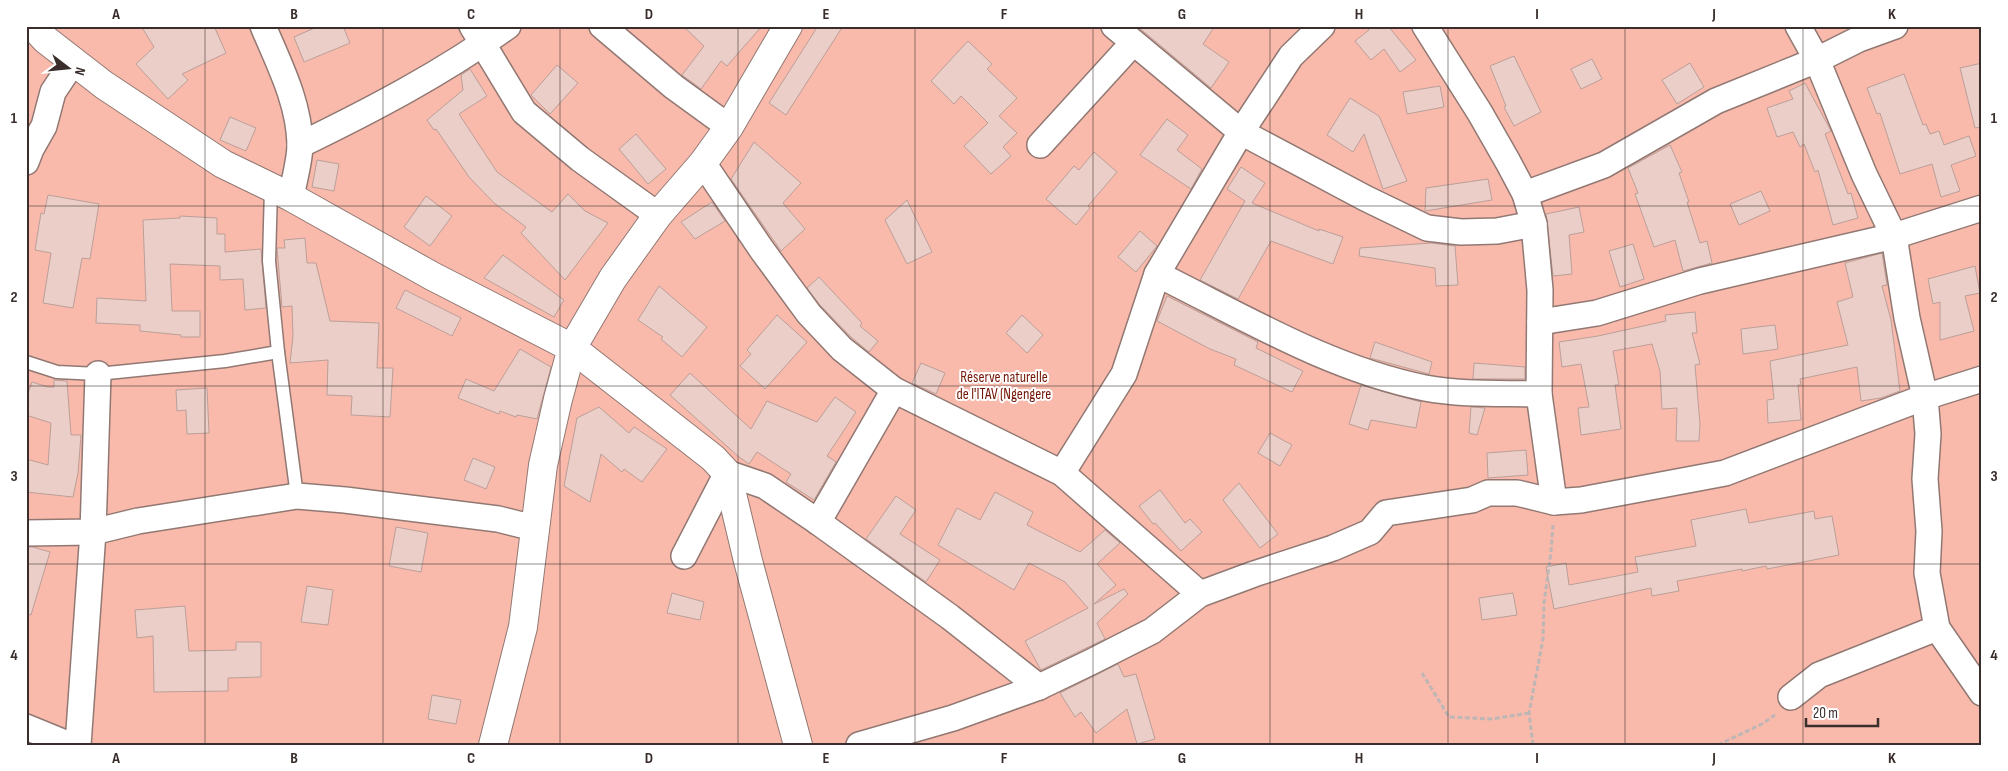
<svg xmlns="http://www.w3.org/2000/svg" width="2008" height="771" viewBox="0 0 2008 771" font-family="'Sofia Sans Condensed',sans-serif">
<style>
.green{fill:#f9baac}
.building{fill:#ebcec7;stroke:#bb9f99}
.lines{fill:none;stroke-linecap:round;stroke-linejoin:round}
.lane-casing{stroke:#927872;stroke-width:15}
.street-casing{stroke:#927872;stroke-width:28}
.secondary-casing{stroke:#927872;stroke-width:30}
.path{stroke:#beb6b5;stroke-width:3;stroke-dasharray:5 2.5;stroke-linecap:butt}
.lane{stroke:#fff;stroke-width:12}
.street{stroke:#fff;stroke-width:25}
.secondary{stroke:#fff;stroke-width:28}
.grid{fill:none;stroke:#392e2c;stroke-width:1;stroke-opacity:0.55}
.labels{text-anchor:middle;stroke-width:4;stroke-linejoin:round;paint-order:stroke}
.park-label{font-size:15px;fill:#741605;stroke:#fff}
.neatline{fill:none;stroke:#392e2c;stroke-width:2}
.grid-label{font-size:16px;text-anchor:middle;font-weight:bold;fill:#392e2c}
</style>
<rect width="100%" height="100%" fill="#fcf6f5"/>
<rect class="green" x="26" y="26" width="1956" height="719"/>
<g class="building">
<polygon points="141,26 214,26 226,53 182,74 188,80 168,99 136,64 154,47"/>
<polygon points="319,26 343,26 350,43 304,62 294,37"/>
<polygon points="683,26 762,26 727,66 721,61 701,89 682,75 704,46"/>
<polygon points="818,26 843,26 786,115 769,103"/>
<polygon points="1137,26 1215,26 1203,44 1229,62 1211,88"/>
<polygon points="1367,26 1388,26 1416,60 1400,72 1384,49 1371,60 1355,41 1369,30"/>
<polygon points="968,41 992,64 987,69 1017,98 999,116 1017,133 1003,147 1011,156 991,174 964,146 988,123 961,96 954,104 931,81"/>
<polygon points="1514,56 1541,112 1514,126 1504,107 1506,106 1490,66"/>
<polygon points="1592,59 1602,79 1581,89 1571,69"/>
<polygon points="1690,63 1704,87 1677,104 1662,80"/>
<polygon points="1982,63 1982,127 1975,128 1960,68"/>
<polygon points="557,65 578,83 550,114 531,95"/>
<polygon points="470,69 487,96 459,114 497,172 552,212 568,194 585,211 608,223 565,280 521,233 526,227 494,203 469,177 436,129 434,130 427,120 463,90 461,75"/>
<polygon points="1904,74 1923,125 1926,124 1930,134 1939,131 1944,145 1969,136 1976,156 1951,165 1960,191 1941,197 1932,164 1900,174 1880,113 1877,114 1867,88"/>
<polygon points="1805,83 1831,131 1825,134 1848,194 1851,193 1858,218 1833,225 1818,170 1815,172 1804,144 1800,147 1793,132 1777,137 1767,108 1793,99 1789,91"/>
<polygon points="1440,86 1444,107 1407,114 1403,92"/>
<polygon points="1350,98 1379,116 1407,181 1383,189 1364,134 1353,152 1327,135"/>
<polygon points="230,117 256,128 246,151 220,140"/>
<polygon points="1167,119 1188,135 1177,150 1202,169 1191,189 1140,155"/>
<polygon points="636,134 666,169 648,184 619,149"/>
<polygon points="754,142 801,183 783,203 805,229 781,251 731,179"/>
<polygon points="1670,145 1682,172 1679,173 1689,202 1687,202 1700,243 1707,241 1712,263 1683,271 1675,240 1654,247 1635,194 1638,193 1628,168"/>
<polygon points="1094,152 1117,172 1088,206 1090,208 1076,225 1046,199 1074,166 1079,170"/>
<polygon points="317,160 339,164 334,191 312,187"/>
<polygon points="1241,167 1265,183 1252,203 1319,231 1319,229 1343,237 1333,264 1271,241 1238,299 1200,280 1245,201 1227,189"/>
<polygon points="1488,179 1492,200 1425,211 1426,188"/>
<polygon points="1761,191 1770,211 1739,225 1730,204"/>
<polygon points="48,195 99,204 90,259 82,258 73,308 43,303 51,253 35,250 41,213 44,214"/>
<polygon points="426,196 452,216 430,246 404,227"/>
<polygon points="907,200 932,252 907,264 885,220"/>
<polygon points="712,202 725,221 695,239 681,222"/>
<polygon points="1579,207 1584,232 1569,235 1572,274 1553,276 1546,214"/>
<polygon points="180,216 217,218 217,234 225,234 225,252 261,249 266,308 245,310 243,279 220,280 220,266 170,264 172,311 200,311 200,337 181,337 181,335 140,331 140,325 96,323 97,298 146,301 143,220 180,218"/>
<polygon points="1140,231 1157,246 1136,272 1118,257"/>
<polygon points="305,238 307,263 316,263 330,321 379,323 377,368 393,368 390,417 351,415 352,396 327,395 328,360 290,363 293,336 292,306 282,307 277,248 285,248 284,240"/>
<polygon points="1431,243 1455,246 1458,285 1436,286 1435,268 1359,256 1360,248"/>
<polygon points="1633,244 1644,279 1620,287 1609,251"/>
<polygon points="1882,253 1887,285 1882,286 1891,320 1900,391 1881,398 1861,401 1857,367 1800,379 1801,385 1798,385 1801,420 1768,423 1767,400 1774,399 1770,361 1848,345 1837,302 1853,297 1845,263"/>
<polygon points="503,255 564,300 554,317 484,278"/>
<polygon points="1975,266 1980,293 1965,296 1974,331 1940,340 1940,302 1933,304 1928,279"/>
<polygon points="819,277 862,323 860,326 878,341 869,352 852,338 820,305 807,288"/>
<polygon points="659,286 707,327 682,357 661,339 663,337 638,320"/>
<polygon points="405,290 461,318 452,336 396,308"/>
<polygon points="1167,296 1258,342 1256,348 1303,371 1292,392 1234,365 1236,359 1210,349 1157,321"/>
<polygon points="1695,312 1697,333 1692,333 1700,364 1695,365 1700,424 1699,441 1676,441 1677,408 1662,409 1660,371 1652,344 1613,351 1619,385 1615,385 1621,429 1581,435 1578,408 1589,407 1581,364 1562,367 1559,342 1598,336 1666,321 1665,315"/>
<polygon points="777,315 807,342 765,389 740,366 751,354 747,350"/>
<polygon points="1022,315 1043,335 1027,353 1006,333"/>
<polygon points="1775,325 1778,349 1743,354 1741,329"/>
<polygon points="1375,342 1432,362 1429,374 1370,358"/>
<polygon points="520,349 551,367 537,419 517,415 516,417 500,411 499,414 458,398 466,379 494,391"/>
<polygon points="921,363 945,373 936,394 912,383"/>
<polygon points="1474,363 1525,367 1525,379 1473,379"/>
<polygon points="690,373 751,429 767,401 817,422 835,397 856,412 827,456 836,462 814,500 786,482 791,474 757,452 749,464 739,457 670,395"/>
<polygon points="54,380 67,381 71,435 81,435 78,473 73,497 26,492 26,459 48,465 51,423 26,415 26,399 32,382 48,387 54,387"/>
<polygon points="1361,385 1421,402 1416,428 1371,420 1368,430 1349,424"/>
<polygon points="207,388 209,433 187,434 186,410 177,411 176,390"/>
<polygon points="599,407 629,433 634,427 667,449 642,482 624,469 622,472 601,454 590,502 564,486 577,418"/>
<polygon points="1471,407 1485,408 1477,435 1469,433"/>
<polygon points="1270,433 1292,445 1280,466 1258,453"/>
<polygon points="1526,450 1528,475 1488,478 1487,453"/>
<polygon points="473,458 495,467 486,489 464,480"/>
<polygon points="1239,483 1278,534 1260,548 1223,500"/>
<polygon points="1160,490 1185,523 1190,519 1202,532 1181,551 1155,523 1153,524 1139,506"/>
<polygon points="995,492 1033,512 1027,525 1080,552 1105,530 1120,543 1097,564 1116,585 1094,604 1124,589 1128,594 1097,623 1105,639 1041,670 1025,641 1088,608 1065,582 1029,563 1014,590 938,545 957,508 980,520"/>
<polygon points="896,496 916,510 900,534 940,560 926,582 866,539"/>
<polygon points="1746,509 1749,523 1814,511 1815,519 1832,516 1839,555 1767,569 1766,566 1742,571 1742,569 1677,581 1679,591 1652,596 1651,588 1554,609 1546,567 1566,563 1569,585 1638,572 1635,557 1696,546 1691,520"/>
<polygon points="396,527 428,533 421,572 389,566"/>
<polygon points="26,547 33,547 50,552 31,615 26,614"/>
<polygon points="307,586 333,590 328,625 301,622"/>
<polygon points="672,593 704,602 700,620 667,613"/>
<polygon points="1513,593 1517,615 1482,620 1479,598"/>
<polygon points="185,606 189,651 236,650 236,642 261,642 261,677 228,678 228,691 154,692 153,636 137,638 135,610"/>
<polygon points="1118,664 1124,677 1136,674 1155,739 1137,744 1127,709 1096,733 1081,712 1075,717 1060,693"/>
<polygon points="432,695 461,700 456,724 428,719"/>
</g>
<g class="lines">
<defs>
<g id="lane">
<polyline points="271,189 269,261 278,352 297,496"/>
<polyline points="26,362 57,372 98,374 225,361 278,352"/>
</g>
<g id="street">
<path d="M 263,26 C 279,64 299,102 300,144 C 300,161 294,180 291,197"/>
<polyline points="472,26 524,112 580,159 658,215"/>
<polyline points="602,26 674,87 729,127"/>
<polyline points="1114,26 1241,132 1365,198 1427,228 1461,232 1497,231 1534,224"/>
<polyline points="1425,26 1480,113 1508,162 1525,194 1534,224 1540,290 1539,394 1554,502"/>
<polyline points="1798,26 1817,60 1864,174 1894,236 1907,318 1925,397 1928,434 1925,479 1929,531 1927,573 1937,628 1982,693"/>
<path d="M 300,145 C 372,110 443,73 508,26"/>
<polyline points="1040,145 1133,43"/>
<polyline points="26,162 31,149 44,126 53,92 73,62"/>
<polyline points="703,163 762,250 809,314 842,349 894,390 1062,473 1200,594"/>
<polyline points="1525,194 1604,165 1716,101 1817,60 1859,39 1895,26"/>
<path d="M 1157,274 C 1242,316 1330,369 1425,388 C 1462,395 1501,393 1539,394"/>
<polyline points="1540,322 1597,313 1700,281 1894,236 1982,208"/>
<polyline points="1062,473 1124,374 1157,274 1241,132 1291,56 1322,26"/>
<polyline points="818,522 894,390"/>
<polyline points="26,533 93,532 138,521 297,496 345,500 498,519 534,528"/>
<polyline points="684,556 727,473 765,486 818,522 950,617 1039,687"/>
<polyline points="1791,697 1819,675 1937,628"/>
<polyline points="26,727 70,745"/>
<polyline points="78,745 93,532 98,374"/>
<polyline points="859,745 953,718 1039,687 1091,662 1152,631 1200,594 1254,574 1333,548 1370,532 1386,513 1472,500 1488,493 1517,493 1554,502 1581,500 1725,473 1925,397 1982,379"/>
</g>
<g id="secondary">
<polyline points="33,26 46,40 104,85 223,164 291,197 432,276 572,348 713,458 727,473 748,561 798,745"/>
<polyline points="493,745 523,627 543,465 558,399 572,348 613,278 658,215 703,163 729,127 788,26"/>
</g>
</defs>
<use href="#lane" class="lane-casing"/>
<use href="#street" class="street-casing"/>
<use href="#secondary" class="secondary-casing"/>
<g class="path">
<polyline points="1422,673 1449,717 1492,719 1529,713"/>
<polyline points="1533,745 1529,713 1543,639 1544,603 1551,552 1553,525"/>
<polyline points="1718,745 1762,724 1775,715"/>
</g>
<use href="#lane" class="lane"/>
<use href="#street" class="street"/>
<use href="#secondary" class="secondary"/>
</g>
<path class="grid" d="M 205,26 L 205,745M 383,26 L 383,745M 560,26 L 560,745M 738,26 L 738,745M 915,26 L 915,745M 1093,26 L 1093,745M 1270,26 L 1270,745M 1448,26 L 1448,745M 1625,26 L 1625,745M 1803,26 L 1803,745M 26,206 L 1982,206M 26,386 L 1982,386M 26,564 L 1982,564"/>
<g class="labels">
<g class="park-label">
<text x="1004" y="382">Réserve naturelle<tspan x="1004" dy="17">de l'ITAV (Ngengere</tspan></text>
</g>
</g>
<rect width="2008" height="771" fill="none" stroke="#ffffff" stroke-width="55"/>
<g transform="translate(68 68) rotate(106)" stroke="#ffffff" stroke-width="4" paint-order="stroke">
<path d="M0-4L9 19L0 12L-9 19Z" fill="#392e2c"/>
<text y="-8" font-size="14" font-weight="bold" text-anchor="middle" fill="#392e2c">N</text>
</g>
<path d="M1806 718v8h72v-8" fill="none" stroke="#392e2c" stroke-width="2.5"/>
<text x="1813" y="718" font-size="15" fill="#392e2c" stroke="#ffffff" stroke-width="4" paint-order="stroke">20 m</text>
<rect x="28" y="28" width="1952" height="716" class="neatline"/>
<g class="grid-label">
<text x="116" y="19">A</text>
<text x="294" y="19">B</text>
<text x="471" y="19">C</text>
<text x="649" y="19">D</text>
<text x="826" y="19">E</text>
<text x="1004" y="19">F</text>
<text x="1182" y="19">G</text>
<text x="1359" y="19">H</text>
<text x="1537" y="19">I</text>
<text x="1714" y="19">J</text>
<text x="1892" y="19">K</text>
<text x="14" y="123">1</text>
<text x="1994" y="123">1</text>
<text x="14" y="302">2</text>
<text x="1994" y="302">2</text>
<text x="14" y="481">3</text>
<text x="1994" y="481">3</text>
<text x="14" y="660">4</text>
<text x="1994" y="660">4</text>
<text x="116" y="763">A</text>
<text x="294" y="763">B</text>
<text x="471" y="763">C</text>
<text x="649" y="763">D</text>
<text x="826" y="763">E</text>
<text x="1004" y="763">F</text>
<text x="1182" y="763">G</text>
<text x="1359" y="763">H</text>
<text x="1537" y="763">I</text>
<text x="1714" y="763">J</text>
<text x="1892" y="763">K</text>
</g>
</svg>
